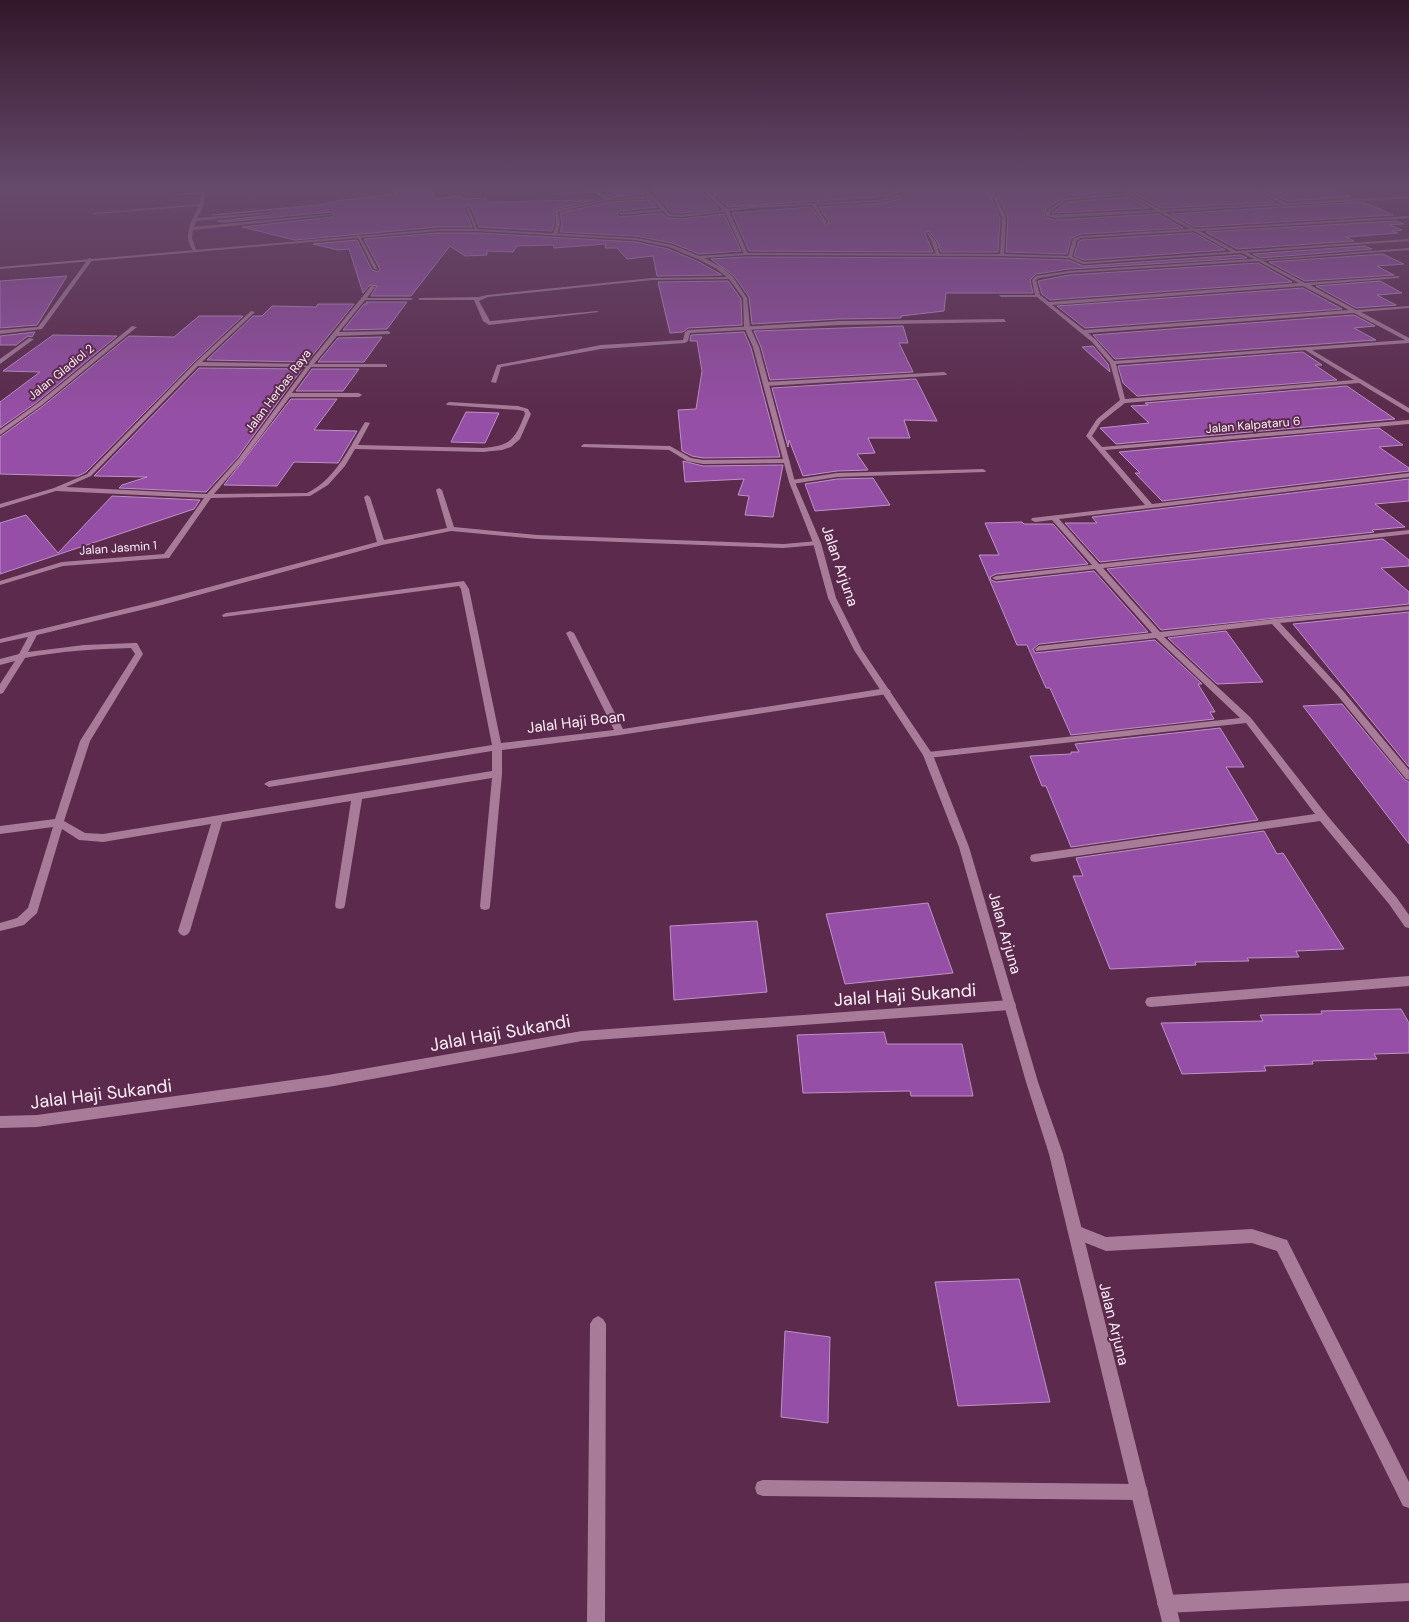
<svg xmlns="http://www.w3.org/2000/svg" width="1409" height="1622" viewBox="0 0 1409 1622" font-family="'DM Sans',sans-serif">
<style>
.building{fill:#964fa6;stroke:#bc93c5}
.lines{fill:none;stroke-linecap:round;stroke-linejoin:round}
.minor{fill:#a87c99;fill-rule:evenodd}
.tertiary{fill:#a87c99;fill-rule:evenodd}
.labels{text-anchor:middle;stroke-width:4;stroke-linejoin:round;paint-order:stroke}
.far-street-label{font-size:12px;fill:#fdf0f8;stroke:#5b2a4c}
.street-label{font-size:15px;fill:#fdf0f8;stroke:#5b2a4c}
.near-street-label{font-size:18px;fill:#fdf0f8;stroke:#5b2a4c}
</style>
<rect width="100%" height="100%" fill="#5b2a4c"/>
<g class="building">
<polygon points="393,188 431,188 435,199 459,196 464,199 486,198 486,202 594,200 554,209 554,224 552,231 479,227 471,207 467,205 464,208 472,227 438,227 295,240 242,227 332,217 334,215 330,212 224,222 217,221 272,215 274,213 270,210 212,215 328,204 328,202 396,194"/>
<polygon points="600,188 640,188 645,194 612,197"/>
<polygon points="649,188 699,188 719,209 681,213 671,212"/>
<polygon points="708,188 884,188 891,196 728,207"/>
<polygon points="893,188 987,188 1000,218 998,252 941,252 937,241 929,231 926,232 925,234 933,252 749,251 732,213 811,207 826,226 829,222 819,207 876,204 901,199"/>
<polygon points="995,188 1249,188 1274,202 1161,208 1125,188 1120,192 1065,196 1046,209 1044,217 1055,220 1159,214 1183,228 1081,234 1071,238 1067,254 1006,252 1008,218"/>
<polygon points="1261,188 1329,188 1351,197 1287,201"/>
<polygon points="1129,197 1149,208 1052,213 1067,202"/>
<polygon points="650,200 657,207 619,211 617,214 620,217 662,213 668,218 681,219 724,214 741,251 699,254 672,243 636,236 560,232 562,224 560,213 609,202"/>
<polygon points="1363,202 1393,215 1195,227 1171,214"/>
<polygon points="1396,221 1404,224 1390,225 1402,230 1392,231 1398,233 1346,237 1354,241 1237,249 1206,232"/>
<polygon points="438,233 477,233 636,242 668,249 697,261 722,275 657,276 653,256 627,259 617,248 605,248 606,244 554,248 553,245 517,246 513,252 487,251 487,255 465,256 450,246 411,296 371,296 377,286 370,285 363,293 349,249 338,250 313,244 357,240 372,270 378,272 380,269 364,239"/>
<polygon points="1194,233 1225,250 1084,260 1074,256 1079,241 1082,240"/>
<polygon points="1365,246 1372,249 1261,258 1253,254"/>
<polygon points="1383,254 1404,264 1377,266 1394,275 1305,281 1269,262"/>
<polygon points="1241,255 1247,258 1069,269 1036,274 1030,280 1033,293 946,293 944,311 901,316 901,318 839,319 752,324 749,297 734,276 711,259 746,257 1002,258 1069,260 1083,266"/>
<polygon points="1258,263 1292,282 1050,300 1042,294 1038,281 1069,275"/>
<polygon points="67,276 37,325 0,328 0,281"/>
<polygon points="728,281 741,299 742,325 688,328 683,332 670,333 658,282"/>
<polygon points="1380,281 1402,293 1377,295 1396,305 1356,308 1316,286"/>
<polygon points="1303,288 1342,309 1085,328 1057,306"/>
<polygon points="366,302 407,302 387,329 343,330 364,304 367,304"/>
<polygon points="318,304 354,304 307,362 207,360 253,316 262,316 272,306 316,307"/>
<polygon points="1354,315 1375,326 1354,328 1376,340 1115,359 1093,335"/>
<polygon points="199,316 243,316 194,362 86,472 78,476 0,474 0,437 43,406 129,336 174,337"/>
<polygon points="903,326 908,343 899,343 913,372 770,380 761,347 754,331"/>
<polygon points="35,332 32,337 28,336 16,345 0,345 0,336"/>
<polygon points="744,332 751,348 780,457 703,458 692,456 682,451 678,410 696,409 702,371 697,341 690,341 691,335"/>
<polygon points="53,335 117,336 37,402 0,428 0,402 40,372 3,371"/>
<polygon points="382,337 364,362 318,362 338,338"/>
<polygon points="1093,346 1108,364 1110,372 1082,347"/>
<polygon points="1303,352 1322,365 1315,365 1337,380 1137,396 1123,383 1118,366"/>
<polygon points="199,368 302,369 238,457 206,492 119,488 122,485 147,477 94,476"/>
<polygon points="312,369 359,369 343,391 296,391"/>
<polygon points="916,379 937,421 904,420 910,438 868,438 875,453 857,454 868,470 837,471 803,476 789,440 788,447 772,388"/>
<polygon points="1347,386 1395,419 1116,444 1100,428 1149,423 1131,406 1148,405 1145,403"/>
<polygon points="291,399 337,399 314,430 357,431 338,463 294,462 277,486 224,485"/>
<polygon points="466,412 499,413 485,443 451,442"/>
<polygon points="1379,428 1403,445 1379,447 1409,468 1409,471 1162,501 1135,473 1140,473 1119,452"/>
<polygon points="683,461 703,466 783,465 773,517 745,515 749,496 738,495 744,479 685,482"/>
<polygon points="873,478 890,505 815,511 805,484 837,479"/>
<polygon points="1409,479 1409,501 1375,504 1405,527 1372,530 1374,532 1100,562 1065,523 1097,523 1092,517"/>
<polygon points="112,496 200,500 194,509 0,574 0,523 26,515 58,553"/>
<polygon points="1022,522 1024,524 1053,524 1088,564 996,574 990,577 991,580 996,582 1094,571 1148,632 1039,644 1033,649 1035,653 1155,640 1202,684 1198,684 1215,712 1210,712 1214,719 1071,735 1050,688 1046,688 1027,645 1017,645 979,555 999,555 985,523"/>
<polygon points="1383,539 1409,560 1409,566 1381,568 1409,592 1409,604 1161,630 1107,569"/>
<polygon points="1409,612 1409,767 1293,624"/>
<polygon points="1226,631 1263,682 1217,684 1168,638"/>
<polygon points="1342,704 1405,780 1409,782 1409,844 1303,706"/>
<polygon points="1220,728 1244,767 1226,767 1258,820 1071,847 1046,786 1042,786 1030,756 1071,754 1071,752 1079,752 1075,744"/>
<polygon points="1264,831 1277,854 1283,853 1344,949 1296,951 1299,957 1247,958 1249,961 1195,962 1196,965 1110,969 1073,876 1083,876 1076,858"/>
<polygon points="928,903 953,973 845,984 826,914"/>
<polygon points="757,921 767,992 674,1000 670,926"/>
<polygon points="1401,1009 1409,1023 1409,1053 1374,1054 1377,1059 1312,1061 1313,1064 1264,1066 1266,1071 1182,1074 1161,1023 1263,1021 1260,1015 1322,1014 1321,1011"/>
<polygon points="884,1032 887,1044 962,1044 973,1096 911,1096 910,1091 803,1093 797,1035"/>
<polygon points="1019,1279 1050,1402 958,1406 935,1282"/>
<polygon points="785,1331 830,1337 828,1423 781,1417"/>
</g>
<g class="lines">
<g class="minor">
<polygon points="0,188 4,188 0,190"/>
<polygon points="642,188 646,188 670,214 681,215 723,210 701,188 705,188 727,209 753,206 876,200 895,197 886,188 890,188 900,198 876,202 816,205 827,223 825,224 812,205 753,208 729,211 748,254 746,255 744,254 725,212 681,217 668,216 663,211 620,215 619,213 661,209 651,198 609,200 558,212 560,224 557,235 555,236 553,235 556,224 555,210 606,199 594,193 528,195 595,191 612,199 649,196"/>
<polygon points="989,188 993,188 1006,218 1004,255 1002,256 1000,255 1002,218"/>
<path d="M 1251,188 L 1256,188 L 1287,203 L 1409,196 L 1409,198 L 1165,212 L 1195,229 L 1409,216 L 1409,218 L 1199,231 L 1236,251 L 1234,253 L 1194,231 L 1081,238 L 1077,240 L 1072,257 L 1070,258 L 1068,257 L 1073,239 L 1081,236 L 1190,229 L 1159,212 L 1055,218 L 1046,216 L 1047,211 L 1065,198 L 1125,193 L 1122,191 L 1124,190 L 1161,210 L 1281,203 ZM 1129,195 L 1156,210 L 1050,215 L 1050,212 L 1066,200 Z"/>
<path d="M 203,192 L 205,193 L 204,205 L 197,218 L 270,212 L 272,213 L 196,221 L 194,227 L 330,214 L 332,215 L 193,230 L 192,238 L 196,250 L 194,251 C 181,238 192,220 199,206 L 95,214 L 93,213 L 200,204 L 201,194 L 166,195 Z"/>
<polygon points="466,207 469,208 478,231 475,230"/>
<polygon points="927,233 929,233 936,242 940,256 936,255 932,242"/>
<polygon points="357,235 360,236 378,270 374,269"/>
<path d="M 1242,250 L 1305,283 L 1400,276 L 1398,278 L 1310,285 L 1356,310 L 1409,306 L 1409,308 L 1361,312 L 1409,338 L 1409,343 L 1312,350 L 1409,408 L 1409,413 L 1359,383 L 1125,403 L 1101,422 L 1092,436 L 1102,447 L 1409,420 L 1409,424 L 1105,450 L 1152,504 L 1409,473 L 1409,477 L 1059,519 L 1099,564 L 1409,530 L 1409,534 L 1103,568 L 1160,632 L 1274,619 L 1409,606 L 1409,610 L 1280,623 L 1344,692 L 1409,770 L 1409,780 L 1406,779 L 1338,696 L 1272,624 L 1164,637 L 1251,718 L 1326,814 L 1397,898 L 1409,915 L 1409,928 L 1405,927 L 1389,904 L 1320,821 L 1035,862 L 1031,861 L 1030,858 L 1031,855 L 1035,854 L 1315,814 L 1246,723 L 928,758 L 923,755 L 928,752 L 1240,718 L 1156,638 L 1036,651 L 1035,649 L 1039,646 L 1152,633 L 1095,569 L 996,580 L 992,578 L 996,576 L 1092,565 L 1052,520 L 1035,522 L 1031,520 L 1032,518 L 1145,505 L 1086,436 L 1097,419 L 1120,400 L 1110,363 L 1092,342 L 1037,297 L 1001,297 L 999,295 L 1035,295 L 1032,280 L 1036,276 L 1069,271 L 1254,259 L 1240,252 ZM 1258,261 L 1299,283 L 1049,302 L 1040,295 L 1036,280 L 1039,278 L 1069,273 ZM 1303,286 L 1349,310 L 1084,330 L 1052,305 ZM 1354,313 L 1405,340 L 1114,361 L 1096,340 L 1088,333 ZM 1305,350 L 1354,380 L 1125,399 L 1116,364 Z"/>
<polygon points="89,258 93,259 42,329 0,334 0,330 38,327"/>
<polygon points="731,277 733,279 652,280 488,297 479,301 490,321 597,311 599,312 489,325 483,321 474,300 420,300 418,299 420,298 479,297 487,295 652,278"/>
<path d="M 371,286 L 375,287 L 367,298 L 411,298 L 413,299 L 411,300 L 365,300 L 339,332 L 388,331 L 390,332 L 390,334 L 337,336 L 314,364 L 385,364 L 387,365 L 387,367 L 311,367 L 292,393 L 359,393 L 362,395 L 359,397 L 290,397 L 243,460 L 214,494 L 307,493 C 336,479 349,448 365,422 L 370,423 L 358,445 L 483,448 C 511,446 515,439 525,414 L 524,411 L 518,410 L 447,405 L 446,404 L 449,402 L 518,406 L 528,409 L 531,414 L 520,439 L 511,447 L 502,450 L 483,452 L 355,449 L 345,466 L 328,485 L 310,496 L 211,498 L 169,558 L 63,566 L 0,585 L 0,581 L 62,562 L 164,554 L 204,498 L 56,491 L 0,508 L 0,504 L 54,488 L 87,474 L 195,363 L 251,311 L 255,312 L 202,362 L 308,364 ZM 198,366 L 306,367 L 239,458 L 207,494 L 66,487 L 91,476 Z"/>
<polygon points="1004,319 1006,322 839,325 690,333 688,341 685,343 601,349 507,366 501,367 496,383 491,382 497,365 601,345 683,340 685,332 688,330 839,321"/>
<polygon points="132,326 137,327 42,405 0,435 0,430 38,403"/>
<polygon points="29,338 34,339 0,364 0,359"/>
<polygon points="944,372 947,374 946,375 766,386 763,384 766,382"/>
<polygon points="584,444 670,446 691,458 703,460 787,459 790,461 787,463 703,464 687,461 669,450 582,447 581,446"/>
<polygon points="983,469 986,471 985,472 837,477 792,484 789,482 792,480 837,473"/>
<path d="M 439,488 L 442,490 L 454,527 L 537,535 L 784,544 L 817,541 L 821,543 L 817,545 L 784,548 L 537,539 L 451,531 L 382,545 L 162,605 L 37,635 L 28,652 L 84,645 L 134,643 L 137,643 L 143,654 L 90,741 L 64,821 L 85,833 L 103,834 L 492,771 L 492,751 L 269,787 L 264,784 L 269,781 L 492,745 L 461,589 L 459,586 L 223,617 L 222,615 L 226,613 L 464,581 L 469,589 L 501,743 L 614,730 L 566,633 L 570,631 L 574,633 L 623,729 L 887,688 L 891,691 L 887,694 L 620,735 L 502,750 L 502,774 L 490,906 L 489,909 L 485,910 L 481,909 L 480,906 L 492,778 L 362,799 L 345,905 L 344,908 L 340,909 L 336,908 L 335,905 L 351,801 L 222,822 L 190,931 L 188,934 L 184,936 L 180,934 L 178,931 L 211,824 L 103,842 L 79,840 L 62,829 L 37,913 L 24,925 L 0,931 L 0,923 L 17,918 L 28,908 L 53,827 L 0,834 L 0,826 L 55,819 L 80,741 L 135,654 L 131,648 C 96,649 60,651 25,658 L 3,693 L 0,694 L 0,684 L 15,661 L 0,665 L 0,659 L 19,654 L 28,637 L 0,643 L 0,639 L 157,601 L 377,542 L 364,497 L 367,495 L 370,497 L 384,540 L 447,528 L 436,490 Z"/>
<polygon points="1409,976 1409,986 1151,1007 1147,1006 1145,1002 1147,998 1151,997"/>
<polygon points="1010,1000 1014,1001 1016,1005 1014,1009 1010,1010 582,1041 328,1087 37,1127 0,1128 0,1116 37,1115 328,1075 582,1031"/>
<polygon points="1076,1225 1106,1237 1252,1229 1287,1240 1409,1482 1409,1508 1403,1506 1277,1251 1252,1243 1106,1251 1071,1237 1069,1232 1071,1227"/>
<polygon points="598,1316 603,1319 606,1324 605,1622 587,1622 590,1324 593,1319"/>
<polygon points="763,1480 1140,1484 1146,1486 1148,1492 1146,1498 1140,1500 763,1496 757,1494 755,1488 757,1482"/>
<polygon points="1409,1583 1409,1601 1166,1613 1160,1610 1157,1604 1160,1598 1166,1595"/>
</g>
<g class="tertiary">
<polygon points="438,229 477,229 636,238 672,245 699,256 746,253 1002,254 1070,256 1084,262 1409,239 1409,241 1083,264 1069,258 1002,256 746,255 704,258 721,267 733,277 747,298 750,327 759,347 795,482 821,543 836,598 862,650 933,755 969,847 1038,1082 1063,1154 1180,1622 1162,1622 1049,1154 1026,1082 959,847 923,755 854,650 828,598 813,543 789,482 753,347 744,327 743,298 729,279 717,269 698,259 669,247 636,240 477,231 438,231 0,269 0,267"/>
<polygon points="1409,248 1409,250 1259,261 1257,260"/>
</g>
</g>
<linearGradient id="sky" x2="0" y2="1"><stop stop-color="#32172a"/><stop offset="0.45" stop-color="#664a6c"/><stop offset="1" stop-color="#664a6c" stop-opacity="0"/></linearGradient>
<rect width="1409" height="415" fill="url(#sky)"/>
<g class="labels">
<g class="far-street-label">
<text transform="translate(61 372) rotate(-39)" y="4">Jalan Gladiol 2</text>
<text transform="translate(278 391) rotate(-53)" y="4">Jalan Herbas Raya</text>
<text transform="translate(1253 425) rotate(-5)" y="4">Jalan Kalpataru 6</text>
<text transform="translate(118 548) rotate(-4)" y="4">Jalan Jasmin 1</text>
</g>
<g class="street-label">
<text transform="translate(840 566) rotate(71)" y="5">Jalan Arjuna</text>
<text transform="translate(576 722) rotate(-7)" y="5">Jalal Haji Boan</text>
<text transform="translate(1005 933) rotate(74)" y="5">Jalan Arjuna</text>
<text transform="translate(1114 1324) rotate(76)" y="5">Jalan Arjuna</text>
</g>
<g class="near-street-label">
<text transform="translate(905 995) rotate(-4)" y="6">Jalal Haji Sukandi</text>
<text transform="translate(500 1033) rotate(-10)" y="6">Jalal Haji Sukandi</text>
<text transform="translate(101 1094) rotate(-7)" y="6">Jalal Haji Sukandi</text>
</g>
</g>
</svg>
